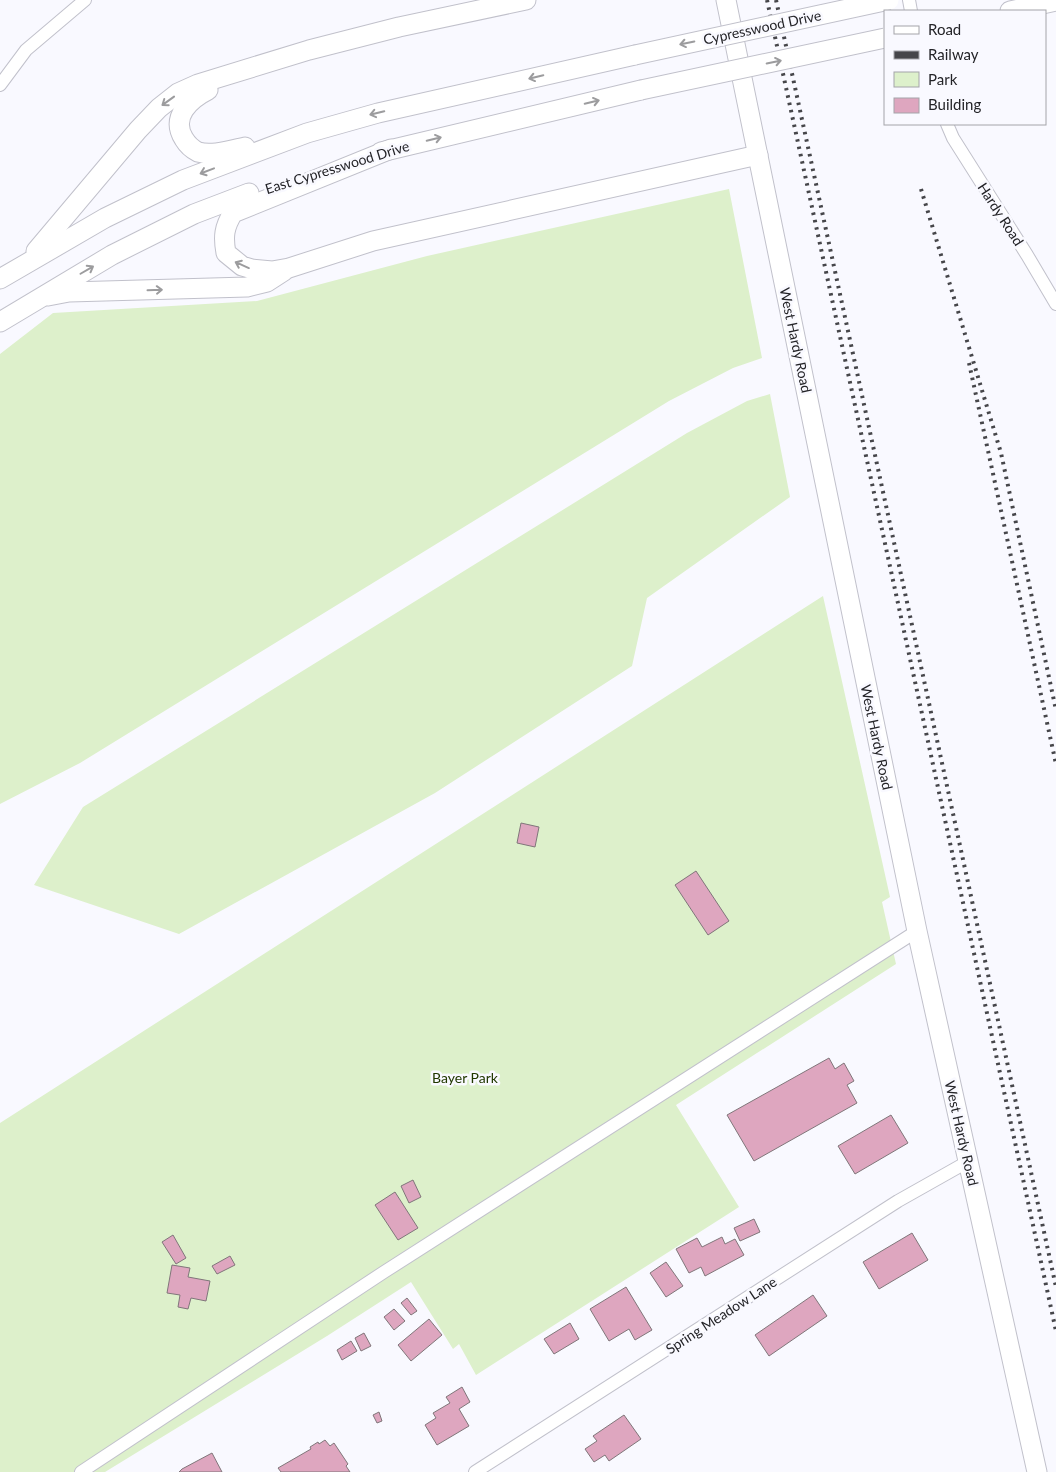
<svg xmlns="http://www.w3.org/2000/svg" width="1056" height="1472" viewBox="0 0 1056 1472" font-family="Lato,sans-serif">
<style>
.green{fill:#ddf0cb}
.building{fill:#dea6bf;stroke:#80767a}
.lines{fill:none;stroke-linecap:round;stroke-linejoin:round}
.street-casing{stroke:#c1c1cb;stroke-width:14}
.secondary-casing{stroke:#c1c1cb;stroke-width:21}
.street{stroke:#fff;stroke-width:12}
.secondary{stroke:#fff;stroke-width:19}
.rail{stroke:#46464a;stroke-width:4;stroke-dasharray:2.5 5;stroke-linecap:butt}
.secondary-bridge-casing{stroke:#c1c1cb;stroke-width:21;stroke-linecap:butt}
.secondary-bridge{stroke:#fff;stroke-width:19}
.oneway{stroke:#9c9c9e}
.labels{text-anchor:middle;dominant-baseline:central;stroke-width:5;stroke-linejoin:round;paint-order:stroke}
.street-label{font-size:14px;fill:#242428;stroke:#f9f9ff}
.park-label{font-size:14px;fill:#213800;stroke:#f9f9ff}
</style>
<rect width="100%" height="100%" fill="#f9f9ff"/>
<g class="green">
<path d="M729,189L762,358L733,368L669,401L80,763L0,804V354L53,313L257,301L427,256Z"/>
<path d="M770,394L790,497L647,598L632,666L435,793L179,934L34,885L83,807L687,433L747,401Z"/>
<path d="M823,596L890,897L882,902L896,964L676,1105L739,1207L476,1375L459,1344L453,1349L411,1282L327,1336L105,1472H0V1123Z"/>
</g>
<g class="building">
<path d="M521,823L539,827L535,847L517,843Z"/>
<path d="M696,871L729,921L708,935L675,885Z"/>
<path d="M829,1058L835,1069L844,1063L854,1081L847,1085L857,1103L754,1161L727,1115Z"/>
<path d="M891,1115L908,1143L855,1174L838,1146Z"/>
<path d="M413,1180L421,1197L409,1203L401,1186Z"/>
<path d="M395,1192L418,1228L398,1240L375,1205Z"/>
<path d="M754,1219L760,1232L740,1241L734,1228Z"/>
<path d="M912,1233L928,1260L879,1289L863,1262Z"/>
<path d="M173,1235L186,1258L176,1264L162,1242Z"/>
<path d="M722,1237L725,1244L735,1239L744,1255L705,1276L701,1267L689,1273L676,1249L697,1238L702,1247Z"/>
<path d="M230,1256L235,1265L217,1274L212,1266Z"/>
<path d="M666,1262L683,1286L666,1297L650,1273Z"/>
<path d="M172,1265L190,1268L188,1277L210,1281L206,1301L191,1298L188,1309L178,1307L180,1295L167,1293Z"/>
<path d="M626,1287L652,1330L635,1340L629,1329L609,1341L590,1309Z"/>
<path d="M813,1295L827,1316L769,1356L755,1335Z"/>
<path d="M407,1298L417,1311L411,1315L401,1303Z"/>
<path d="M394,1309L405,1321L394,1330L384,1317Z"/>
<path d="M429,1319L442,1335L411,1361L398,1345Z"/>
<path d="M570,1323L579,1339L554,1354L544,1339Z"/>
<path d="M364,1333L371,1346L361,1351L355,1338Z"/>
<path d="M351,1341L357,1351L342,1360L337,1350Z"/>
<path d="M462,1387L470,1402L459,1409L469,1426L437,1445L425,1425L436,1418L433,1413L450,1403L446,1397Z"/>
<path d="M379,1412L382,1421L377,1423L373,1415Z"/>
<path d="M624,1415L641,1439L609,1461L605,1455L594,1462L585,1449L597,1441L593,1436Z"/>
<path d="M325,1440L330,1446L334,1443L348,1464L346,1466L350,1472H281L278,1468L311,1449L310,1447L318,1442L319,1444Z"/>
<path d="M212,1453L222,1472H179L182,1469Z"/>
</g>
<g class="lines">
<defs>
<g id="street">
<path d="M909,0L911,11"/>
<path d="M0,85L26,50L85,0"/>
<path d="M947,124L953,138L1027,255L1056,304"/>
<path d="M81,1472L384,1272L917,931"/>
<path d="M475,1472L898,1201L969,1161"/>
</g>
<g id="secondary">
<path d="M726,0L917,931L1037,1472"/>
<path d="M1010,11L1056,1"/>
<path d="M208,90C190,99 170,117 184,139C187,144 192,149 198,152C213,156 230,150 245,147"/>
<path d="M391,149L233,213C224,227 223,237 226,253L242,266L252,269L272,271L289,268L373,241L758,155"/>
<path d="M381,152L641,90"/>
<path d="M36,251L138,130L159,108L178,93L198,84L309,50L399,27L526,0"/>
<path d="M0,279L105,218L183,180L307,133L378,113L635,55"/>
<path d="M48,296L69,292L247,287L267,282L284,271"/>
<path d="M0,322L112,255L194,214L249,193"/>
</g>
</defs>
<use href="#street" class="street-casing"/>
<use href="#secondary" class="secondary-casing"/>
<use href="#street" class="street"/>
<use href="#secondary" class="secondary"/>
<g class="rail">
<path d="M767,0L1056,1331"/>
<path d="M776,0L1056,1287"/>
<path d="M921,189L1001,453L1056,710"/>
<path d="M969,363L1056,764"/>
</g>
<defs>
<g id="secondary-bridge">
<path d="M635,55L889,0"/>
<path d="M641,90L885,38"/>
</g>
</defs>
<use href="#secondary-bridge" class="secondary-bridge-casing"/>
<use href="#secondary-bridge" class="secondary-bridge"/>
</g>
<defs><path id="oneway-shaft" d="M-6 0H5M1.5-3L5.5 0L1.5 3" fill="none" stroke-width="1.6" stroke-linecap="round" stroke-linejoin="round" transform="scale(1.25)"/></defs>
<g class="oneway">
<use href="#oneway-shaft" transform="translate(687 43) rotate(168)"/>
<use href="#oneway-shaft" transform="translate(774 62) rotate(-12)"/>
<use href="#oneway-shaft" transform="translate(536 77) rotate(167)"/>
<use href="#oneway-shaft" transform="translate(168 101) rotate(144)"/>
<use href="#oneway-shaft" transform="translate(592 102) rotate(-13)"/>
<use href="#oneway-shaft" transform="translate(377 113) rotate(166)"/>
<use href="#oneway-shaft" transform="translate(434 139) rotate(-13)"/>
<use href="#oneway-shaft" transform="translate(207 171) rotate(159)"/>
<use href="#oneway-shaft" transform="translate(242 265) rotate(-156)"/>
<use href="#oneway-shaft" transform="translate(87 270) rotate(-30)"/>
<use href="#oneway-shaft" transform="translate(155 290) rotate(-2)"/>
</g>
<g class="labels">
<g class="street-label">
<text transform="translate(762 27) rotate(-12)">Cypresswood Drive</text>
<text transform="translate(337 167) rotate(-17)">East Cypresswood Drive</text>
<text transform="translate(1001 214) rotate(57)">Hardy Road</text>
<text transform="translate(796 340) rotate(78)">West Hardy Road</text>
<text transform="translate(877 737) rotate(78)">West Hardy Road</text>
<text transform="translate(962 1133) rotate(77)">West Hardy Road</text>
<text transform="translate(721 1315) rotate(-33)">Spring Meadow Lane</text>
</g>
<g class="park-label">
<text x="465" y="1077">Bayer Park</text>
</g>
</g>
<rect x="884" y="10" width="162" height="115" fill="#f9f9ff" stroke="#a4a4a9"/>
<rect x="894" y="26" width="25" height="8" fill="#ffffff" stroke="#a4a4a9"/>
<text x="928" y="35" font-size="15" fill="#242428">Road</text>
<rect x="894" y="51" width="25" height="8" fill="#46464a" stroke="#a4a4a9"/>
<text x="928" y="60" font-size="15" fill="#242428">Railway</text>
<rect x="894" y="72" width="25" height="15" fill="#ddf0cb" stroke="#a4a4a9"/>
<text x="928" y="85" font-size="15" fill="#242428">Park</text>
<rect x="894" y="98" width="25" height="15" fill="#dea6bf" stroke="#a4a4a9"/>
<text x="928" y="110" font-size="15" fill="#242428">Building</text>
</svg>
